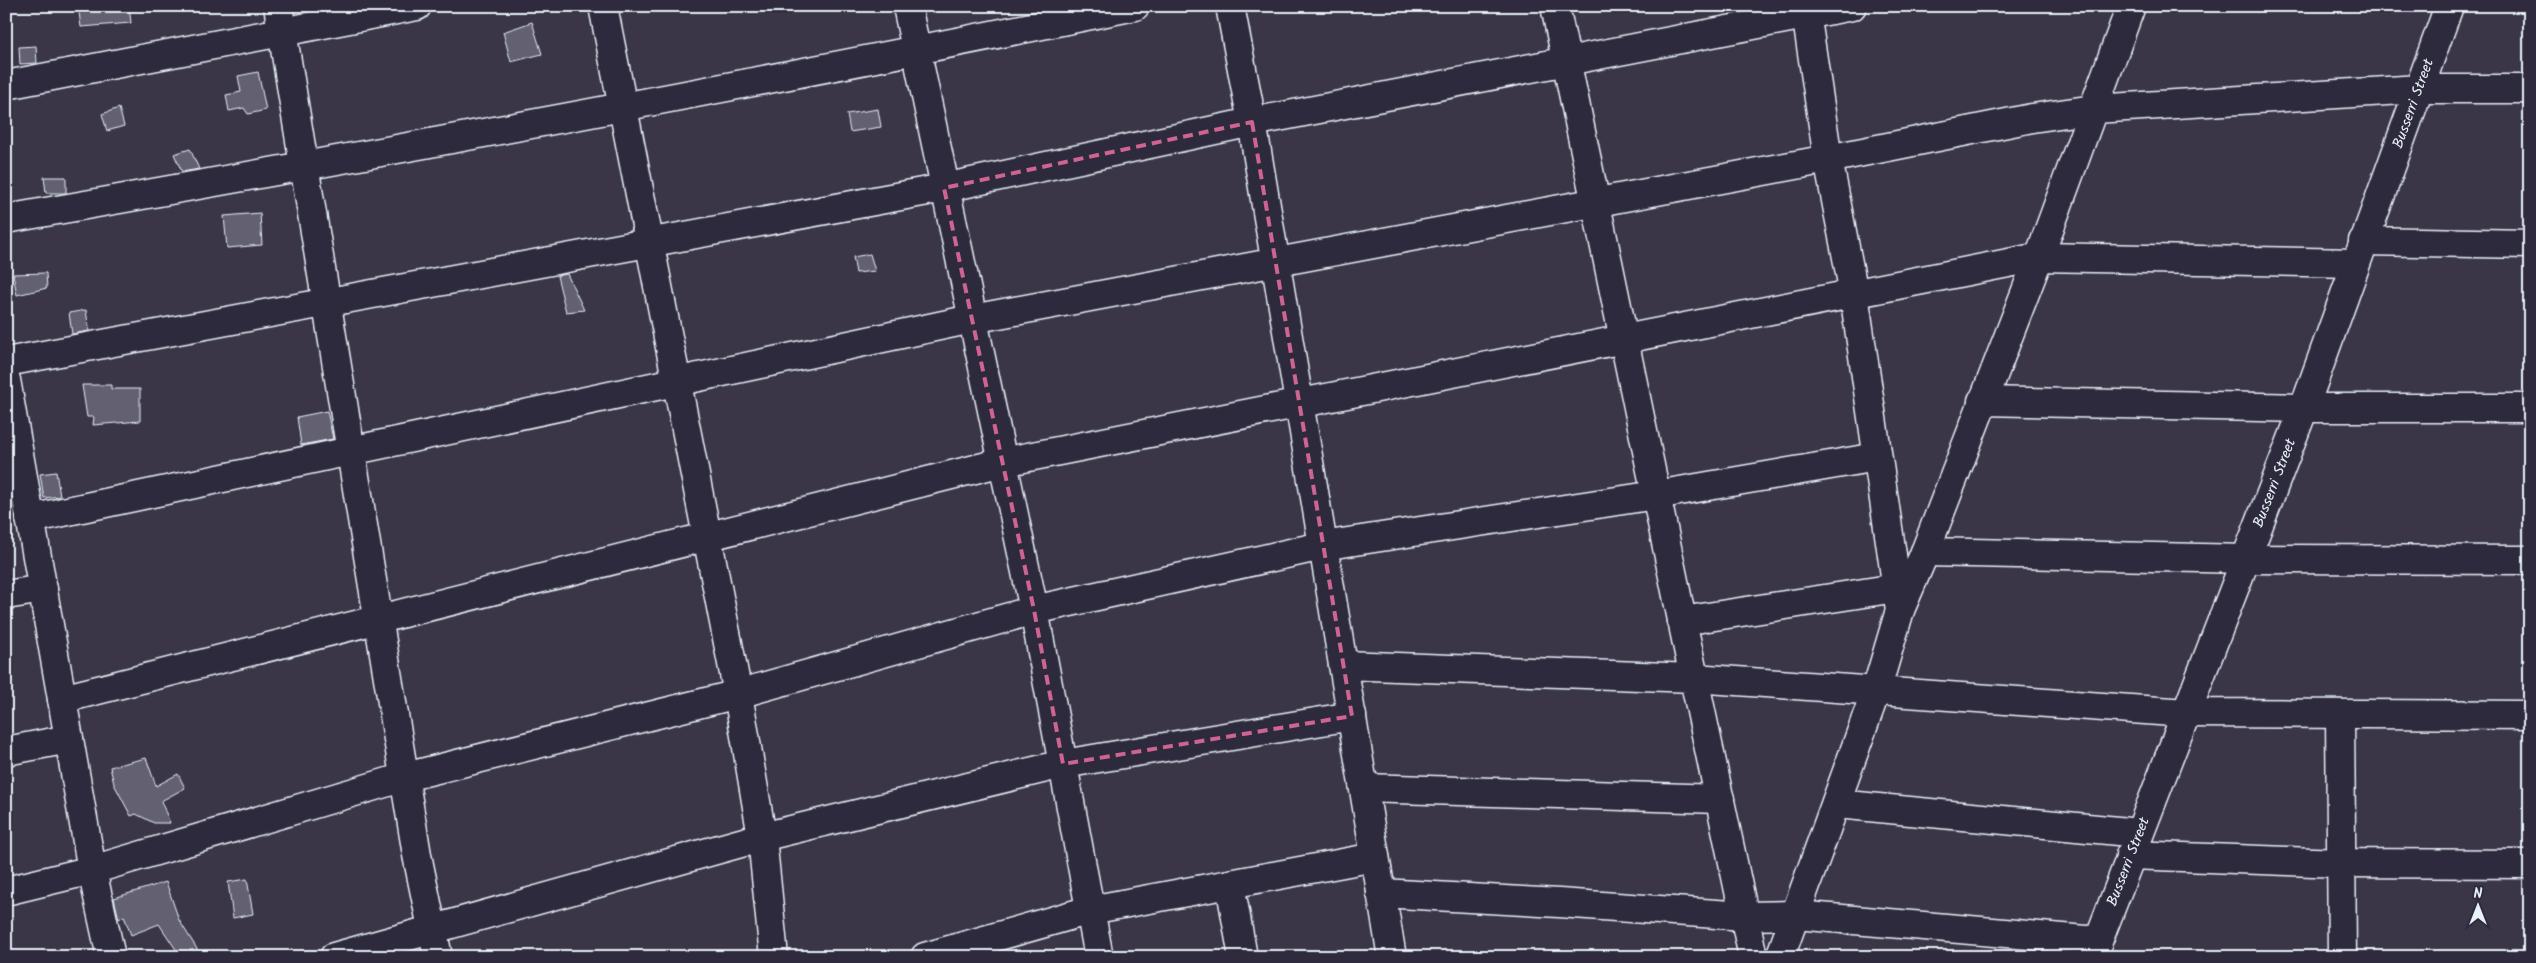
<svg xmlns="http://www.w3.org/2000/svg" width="2536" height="963" viewBox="0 0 2536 963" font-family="Kalam,sans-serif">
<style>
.building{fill:#636171;stroke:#e8f1f8}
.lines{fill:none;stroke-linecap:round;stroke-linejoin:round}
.minor-casing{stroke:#e8f1f8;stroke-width:31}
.major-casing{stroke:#e8f1f8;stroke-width:31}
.minor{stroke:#2f2a3d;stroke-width:28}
.major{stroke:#2f2a3d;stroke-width:28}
.marked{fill:none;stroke:#cf6492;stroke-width:4;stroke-dasharray:10 6;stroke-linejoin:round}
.labels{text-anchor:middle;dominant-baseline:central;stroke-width:4;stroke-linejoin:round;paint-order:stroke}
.street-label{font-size:15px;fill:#e8f1f8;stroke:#2f2a3d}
</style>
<rect width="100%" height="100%" fill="#3a3648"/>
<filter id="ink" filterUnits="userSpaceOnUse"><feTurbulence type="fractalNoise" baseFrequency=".02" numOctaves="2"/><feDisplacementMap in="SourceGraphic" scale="10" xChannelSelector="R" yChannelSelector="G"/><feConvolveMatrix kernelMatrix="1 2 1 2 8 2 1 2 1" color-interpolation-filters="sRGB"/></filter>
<g filter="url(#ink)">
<g class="building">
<path d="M118,6H129L131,23L81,27L79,12Z"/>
<path d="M532,22L542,54L511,62L503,32Z"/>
<path d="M36,46L37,63L20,64L19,47Z"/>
<path d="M258,72L266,110L248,114L244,108L229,111L226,95L241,92L238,76Z"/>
<path d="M119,108L124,126L107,131L102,114Z"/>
<path d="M878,109L881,127L850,132L847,114Z"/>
<path d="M190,149L199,169L182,172L174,154Z"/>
<path d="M44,177H66V193H46Z"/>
<path d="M260,213L262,245L227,248L224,216Z"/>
<path d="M870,254L875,271L856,273L853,257Z"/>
<path d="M46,273L47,288L17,295L13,274Z"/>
<path d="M567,274L584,310L566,312L557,276Z"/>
<path d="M86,310L89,331L72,334L69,313Z"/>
<path d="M82,385H111V389H140V421L93,425L94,417H87Z"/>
<path d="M327,411L333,439L301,445L297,417Z"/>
<path d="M56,472L60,496L44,498L40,474Z"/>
<path d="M146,758L156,786L178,774L185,788L161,801L170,823H154L136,814L131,816L114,784L110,767Z"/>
<path d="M247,879L253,914L233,918L228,882Z"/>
<path d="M166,882L179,920L202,957H181L159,924L131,935L124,916L119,919L114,898Z"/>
</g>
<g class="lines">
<defs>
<g id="minor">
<path d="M278,6L417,855L438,957"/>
<path d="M603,6L738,694L762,837L774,957"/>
<path d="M907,6L1034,610L1099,957"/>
<path d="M1230,6L1252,122L1392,957"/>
<path d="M1555,6L1694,678L2187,713L2530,715"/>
<path d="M1805,6L1828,159L1854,294L1900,610"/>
<path d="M6,85L417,6"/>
<path d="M6,219C383,153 760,83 1135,6"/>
<path d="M2363,241L2530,244"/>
<path d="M6,362L944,188L1252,122L1852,6"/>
<path d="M6,380L92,870L111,957"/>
<path d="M1982,401L2304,408H2530"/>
<path d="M30,519L972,319L1828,159L2032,118L2094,109L2420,89H2530"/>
<path d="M1925,552L2247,559L2530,560"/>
<path d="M6,595L43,589"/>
<path d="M1682,621L1896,588"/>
<path d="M1343,665L1694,678L1753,957"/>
<path d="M62,699L1003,462L2039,257L2355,263"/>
<path d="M2340,714L2342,957"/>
<path d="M6,751L69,739"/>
<path d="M1364,788L1720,799"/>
<path d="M1837,804L2139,833"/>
<path d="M2130,855L2341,863L2530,864"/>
<path d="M1230,884L1243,957"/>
<path d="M6,891L92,870L405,777L738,694L1034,610L1322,546L1656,495L1877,457"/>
<path d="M1381,893L1559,903L1745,916L1796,915L2098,941"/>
<path d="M334,957L762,837L1063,764L1352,716"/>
<path d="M925,957L1090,910L1375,857"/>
<path d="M1780,957L1876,691L1900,610L1925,552L2039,257L2131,6"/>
</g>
<g id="major">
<path id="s1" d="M2092,957L2304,408L2449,6"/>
</g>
</defs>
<use href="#minor" class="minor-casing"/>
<use href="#major" class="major-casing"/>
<use href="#minor" class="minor"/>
<use href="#major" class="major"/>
</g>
</g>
<path class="marked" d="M1252,122L1352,716L1063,764L1034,610L944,188Z"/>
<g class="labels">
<g class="street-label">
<text stroke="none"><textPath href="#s1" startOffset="912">Busserri Street</textPath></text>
<text stroke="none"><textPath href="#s1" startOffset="508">Busserri Street</textPath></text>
<text stroke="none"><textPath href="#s1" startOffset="102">Busserri Street</textPath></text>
</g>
</g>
<rect width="2536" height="963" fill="none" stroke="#2f2a3d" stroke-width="25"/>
<rect x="12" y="12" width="2511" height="938" fill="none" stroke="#e8f1f8" stroke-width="2" filter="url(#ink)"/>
<g transform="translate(2478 906)" stroke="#2f2a3d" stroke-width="4" paint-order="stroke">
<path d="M0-4L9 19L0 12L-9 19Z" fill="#e8f1f8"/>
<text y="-8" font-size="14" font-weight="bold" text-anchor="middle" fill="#e8f1f8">N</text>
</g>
</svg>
